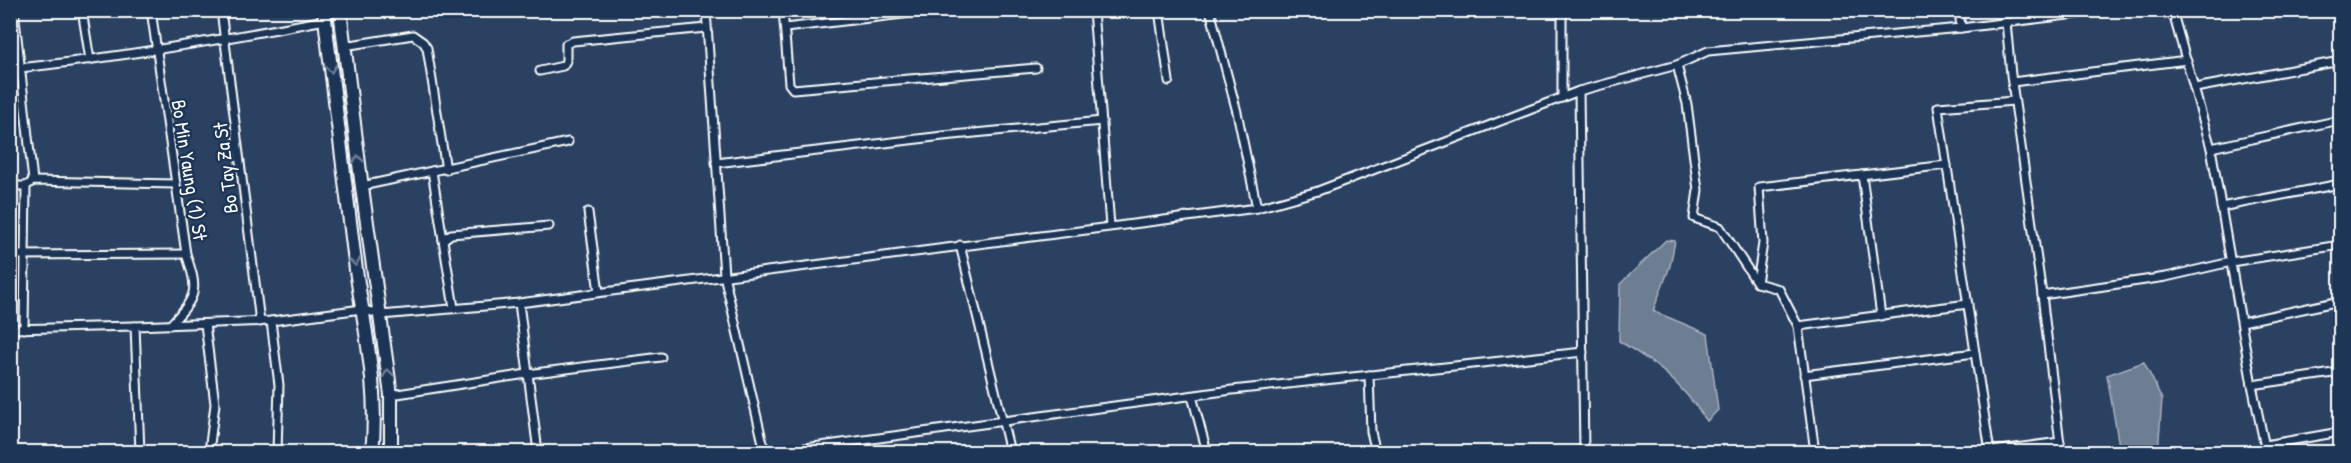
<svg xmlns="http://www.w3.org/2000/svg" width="2351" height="463" viewBox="0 0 2351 463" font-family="'Patrick Hand',sans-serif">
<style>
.water{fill:#6d7d92;stroke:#a7b1be;stroke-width:1.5}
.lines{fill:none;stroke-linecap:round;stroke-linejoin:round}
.street-casing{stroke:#fff;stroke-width:11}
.highway-casing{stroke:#fff;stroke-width:16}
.street{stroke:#1d3557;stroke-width:7}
.highway{stroke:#1d3557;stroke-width:12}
.oneway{stroke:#6c7c92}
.labels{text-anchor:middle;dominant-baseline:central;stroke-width:5;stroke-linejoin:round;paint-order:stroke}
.street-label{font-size:20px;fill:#fff;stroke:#1d3557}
</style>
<rect width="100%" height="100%" fill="#2a4161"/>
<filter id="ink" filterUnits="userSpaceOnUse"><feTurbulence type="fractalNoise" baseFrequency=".0167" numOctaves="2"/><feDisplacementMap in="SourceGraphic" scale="12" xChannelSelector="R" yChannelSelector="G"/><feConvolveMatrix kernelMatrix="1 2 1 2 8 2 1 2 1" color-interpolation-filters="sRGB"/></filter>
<g filter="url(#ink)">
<g class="water">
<path d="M1666,240L1675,241L1670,266L1653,311L1708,334L1718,410L1707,421C1679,381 1660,366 1619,341L1620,284Z"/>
<path d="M2144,362L2162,399L2158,452H2120L2107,375Z"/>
</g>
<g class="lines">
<defs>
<g id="street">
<path d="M14,10L33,181"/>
<path d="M82,10L90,60"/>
<path d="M151,10L186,254C199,292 197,296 170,325"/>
<path d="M221,10L260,322"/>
<path d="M706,10L724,275L765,452"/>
<path d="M783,10L789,84L793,89L1036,68"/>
<path d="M1093,10L1110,226"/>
<path d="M1159,10L1169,81"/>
<path d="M1210,10L1237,112L1257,208"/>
<path d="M1562,10V98"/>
<path d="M1959,10L1961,28"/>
<path d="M2172,10L2211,148L2252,385L2266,452"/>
<path d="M2006,22L2011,75L2042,295L2061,452"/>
<path d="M785,28L937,10"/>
<path d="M344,46L413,35L423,42L427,48L446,170"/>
<path d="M1677,65L1687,104L1698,190L1694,218L1720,227L1757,283"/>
<path d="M10,69C116,58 221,40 325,20"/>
<path d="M540,71L563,66L566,61V44L573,41L706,28"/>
<path d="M2012,82L2187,60"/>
<path d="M2195,88L2340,61"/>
<path d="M1579,91L1584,452"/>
<path d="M2211,148L2340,120"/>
<path d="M716,163L943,136L1102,121"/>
<path d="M432,171L443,240"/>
<path d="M1862,175L1881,316"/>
<path d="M10,186H26"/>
<path d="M362,186L568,142"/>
<path d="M2221,207L2340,184"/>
<path d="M588,212L599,292"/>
<path d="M960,245L1010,452"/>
<path d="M10,255L186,254"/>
<path d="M2042,295L2166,277L2231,262L2340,245"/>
<path d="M519,303L538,452"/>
<path d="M454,308L443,240L451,234L549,226"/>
<path d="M271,321L279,385L277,452"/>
<path d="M2242,322L2340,301"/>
<path d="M205,324L215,404L209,452"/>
<path d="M1798,326L1968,304"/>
<path d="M10,329L135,326"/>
<path d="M24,329L26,186L33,181L175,184"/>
<path d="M1369,375L1371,432L1376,452"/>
<path d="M1804,375L1975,353"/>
<path d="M2252,385L2340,372"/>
<path d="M391,395L527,374L661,357"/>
<path d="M1192,396L1207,452"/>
<path d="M2265,445L2340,432"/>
<path d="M140,452L135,326L271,321L362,309L381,315L519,303L1257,208L1318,191L1579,91L1677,65L1708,51L1961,28L2110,10"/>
<path d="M776,452L1232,390L1583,352"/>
<path d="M1815,452L1798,326L1779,289L1757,283L1763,243L1759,187L1947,165"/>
<path d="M1985,452L2060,442"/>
<path d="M1990,452L1938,107L2014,101"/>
</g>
<g id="highway">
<path d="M324,10C334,97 345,184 356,270C365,331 379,391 372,452"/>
<path d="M340,10L361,180L391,395V452"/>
</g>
</defs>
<use href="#street" class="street-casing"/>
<use href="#highway" class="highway-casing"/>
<use href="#street" class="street"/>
<use href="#highway" class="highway"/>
</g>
<defs><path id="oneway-chevron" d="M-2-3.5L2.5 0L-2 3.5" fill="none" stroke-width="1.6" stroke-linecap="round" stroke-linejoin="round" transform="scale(1.5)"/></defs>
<g class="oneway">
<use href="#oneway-chevron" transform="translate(331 69) rotate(83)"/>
<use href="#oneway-chevron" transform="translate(358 159) rotate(-97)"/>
<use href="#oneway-chevron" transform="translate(355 262) rotate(82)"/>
<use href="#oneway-chevron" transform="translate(388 373) rotate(-97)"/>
</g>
</g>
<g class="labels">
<g class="street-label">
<text transform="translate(225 168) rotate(-97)">Bo Tay Za St</text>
<text transform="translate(190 170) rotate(81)">Bo Min Yaung (1) St</text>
</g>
</g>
<rect width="2351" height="463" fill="none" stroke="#1d3557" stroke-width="36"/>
<rect x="18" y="18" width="2315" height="427" fill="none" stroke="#fff" stroke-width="2" filter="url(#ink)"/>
</svg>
